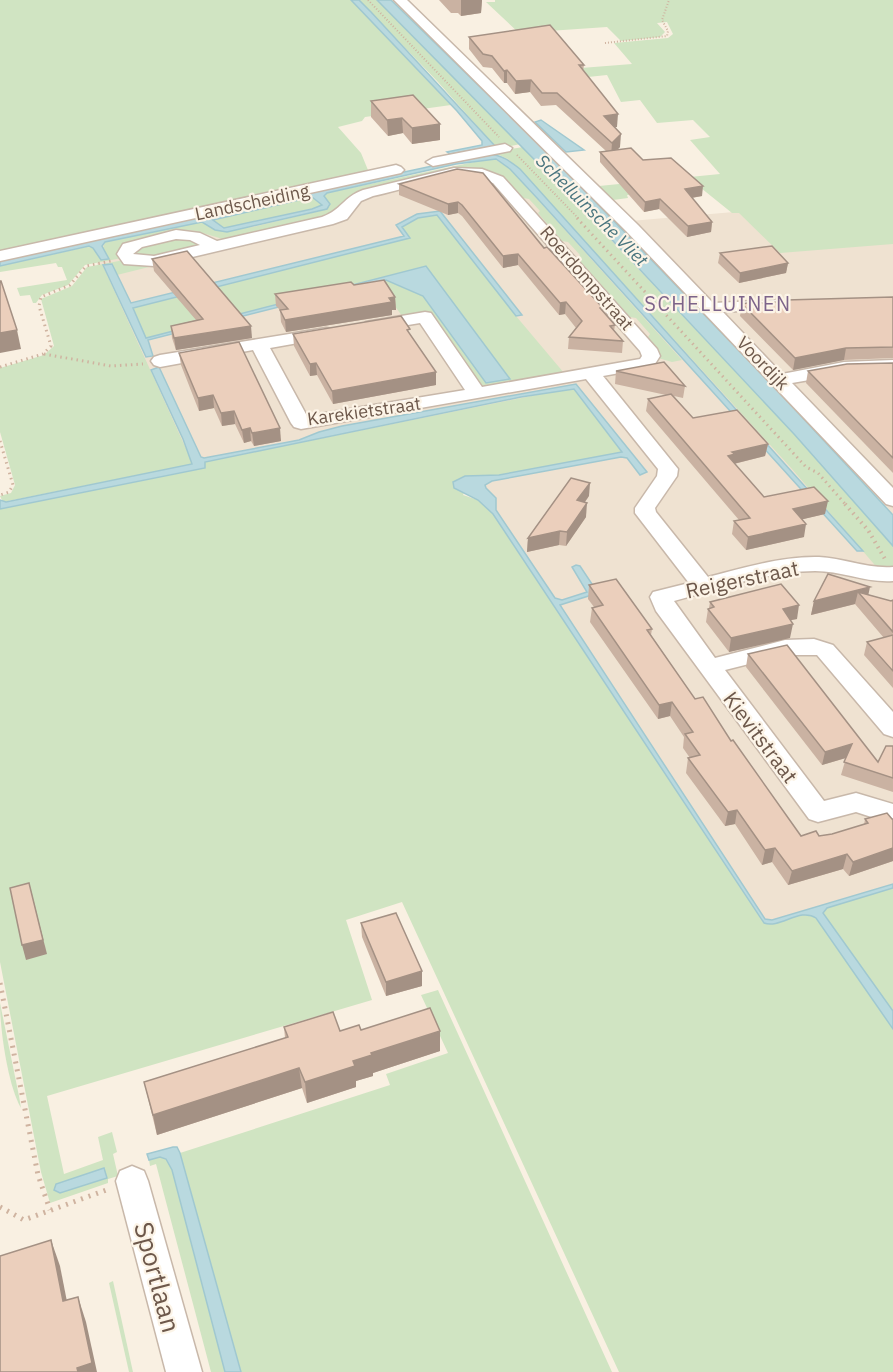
<svg xmlns="http://www.w3.org/2000/svg" width="893" height="1372" viewBox="0 0 893 1372" font-family="'IBM Plex Sans',sans-serif">
<style>
.residential{fill:#efe2d1}
.green{fill:#d0e4c2}
.water{fill:#b9d9df;stroke:#a0c8d0;stroke-width:1.5;fill-rule:evenodd}
.lines{fill:none;stroke-linecap:round;stroke-linejoin:round}
.minor-casing{stroke:#c8b8aa;stroke-width:3}
.path-far3{stroke:#cfb3a0;stroke-width:2;stroke-dasharray:1 2;stroke-linecap:butt}
.path-far2{stroke:#cfb3a0;stroke-width:3;stroke-dasharray:1.5 4;stroke-linecap:butt}
.path-far1{stroke:#cfb3a0;stroke-width:4;stroke-dasharray:1.5 4.5;stroke-linecap:butt}
.path{stroke:#cfb3a0;stroke-width:5;stroke-dasharray:2 6;stroke-linecap:butt}
.minor{fill:#fff;fill-rule:evenodd}
.wall{fill:#cab2a2}
.shaded-wall{fill:#a49184}
.building{fill:#ebcfbc;stroke:#a49184;stroke-width:1.5}
.labels{text-anchor:middle;dominant-baseline:central;stroke-width:4.5;stroke-linejoin:round;paint-order:stroke}
.far-street-label{font-size:18px;fill:#6d584b;stroke:#fcf4e7}
.far-water-label{font-size:18px;font-style:italic;fill:#48747e;stroke:#fcf4e7}
.far-quarter-label{font-size:20px;letter-spacing:1.5px;fill:#7d648a;stroke:#fcf4e7}
.street-label{font-size:21px;fill:#6d584b;stroke:#fcf4e7}
.near-street-label{font-size:26px;fill:#6d584b;stroke:#fcf4e7}
</style>
<rect width="100%" height="100%" fill="#f9f0e2"/>
<path class="residential" d="M535,150L608,223L745,211L893,240V895L765,933L472,480L616,452L194,469L108,293L91,247Z"/>
<g class="green">
<path d="M0,0H351L451,105L365,117L362,121L338,127L361,153L370,175L0,254Z"/>
<path d="M359,0H377L521,144L494,149L492,147L494,145L438,82Z"/>
<path d="M495,0H893V244L780,253L739,213H732L701,188L627,195L628,198L613,200L599,186L720,174L690,140L710,137L693,120L657,123L640,100L621,102L607,75L588,77L581,68L632,64L614,43L668,38L673,34L667,22L657,23L665,32L660,37L621,41L607,27L519,33L486,2H495Z"/>
<path d="M523,147L794,434L893,546V568L880,571L792,469L520,170L508,159L492,152Z"/>
<path d="M493,158L510,169L682,360L672,362L658,358V349L648,337L650,334L636,318L630,317L577,258L580,255L568,242L562,241L538,213L540,211L529,199L523,198L498,174L477,170L357,193L345,201L334,215L226,240L196,231L187,230L121,248L119,253L122,258L85,265L68,285L42,295L36,303H33L30,295L20,296L17,288L67,280L62,267H58L56,263L0,272V266L86,247L103,248L105,242L202,222L215,230L253,227L324,210L330,206L324,197L327,193Z"/>
<path d="M312,197L322,205L312,209L224,228L213,220Z"/>
<path d="M437,215L516,316L564,373L481,386L432,318L402,316L377,281L386,280L423,296L486,383L426,266L146,338L133,308L409,238L402,227L418,218Z"/>
<path d="M182,237L200,242L197,248L155,258H137L133,254L142,245Z"/>
<path d="M124,260L133,265L149,267L117,275L112,264L103,266L193,464L3,502L0,496L11,493L15,485L0,432V368L44,355L54,346L41,299L72,286L87,267Z"/>
<path d="M571,388L574,389L622,452L499,475H472L463,495L478,500L493,514L764,923C781,928 800,907 816,918L893,1029V1372H619L402,902L346,920L372,1000L47,1096L64,1174L103,1160L98,1137L112,1132L117,1152L113,1154L118,1176L108,1179V1183L50,1203L41,1172L0,962V509L205,468V462Z"/>
<path d="M893,888V1011L823,913L827,908Z"/>
<path d="M438,990L612,1372H241L180,1153L390,1085L386,1074L448,1053L421,995Z"/>
<path d="M0,1003L19,1096L21,1108C8,1086 0,1030 0,1003Z"/>
<path d="M160,1157L166,1159L172,1170L225,1372H211L156,1164L150,1166L149,1160Z"/>
<path d="M113,1281L133,1372H129L109,1283Z"/>
</g>
<g class="water">
<path d="M351,0H359L371,12L495,146L450,154L447,152L482,145V141L457,111Z"/>
<path d="M377,0H391L555,160L773,386L893,515V546L794,434L584,210Z"/>
<path d="M541,120L584,150L566,152L535,122Z"/>
<path d="M488,154C502,155 510,161 520,169L863,551H857L537,198L510,169L496,159L456,164L327,193L324,196L330,204L327,209L227,232L215,230L202,222L105,242L102,246L109,259L101,260L93,248L89,246L0,266V259ZM312,197L322,205L312,209L224,228L213,220Z"/>
<path d="M440,211L522,315L516,316L437,215L418,218L402,227L410,238L133,308L146,338L426,266L510,379L486,383L423,296L386,280L148,340L153,356L146,357L103,265L112,264L131,303L404,236L396,225L417,214Z"/>
<path d="M159,367L201,457L204,458L299,440L319,432L342,426L576,384L647,472L640,475L627,458L621,457L492,481L485,485L486,488L496,498V510L555,598L562,600L587,592L572,567L576,565L580,566L598,593L560,605L765,919L772,920L893,884V888L827,908L823,913L893,1011V1029L816,918C800,907 780,929 764,923L493,514L478,500L454,488L453,482L465,476L499,475L622,452L574,389L521,397L205,462V468L0,509V500L6,502L192,464L183,439L151,370Z"/>
<path d="M173,1147H177L180,1153L241,1372H225L172,1170L166,1159L160,1157L149,1160L147,1154Z"/>
<path d="M104,1168L107,1178L60,1193L54,1190L56,1184Z"/>
</g>
<g class="lines">
<defs>
<g id="minor">
<path d="M394,0H407L638,225L713,303L780,300L783,304L780,308L774,309L723,312L782,374L844,362L893,360V372L844,374L792,383L893,488V506L886,504L626,231Z"/>
<path d="M505,144L512,148L510,151L433,166L426,162L433,158Z"/>
<path d="M396,165L401,167L404,170L401,173L0,261V251Z"/>
<path d="M454,168L482,169L503,177L657,349L660,356L653,367L603,376L678,469L677,476L655,508L656,512L708,577C743,568 782,556 819,557C844,558 867,569 893,567V581C866,583 842,571 815,571C767,571 719,589 674,601L715,658L785,640L814,639L833,645L893,712V737L884,734L817,655H785L725,670L824,801L856,793L893,804V824L856,812L818,822L809,819L656,611L650,597L653,592L689,583L635,513V508L657,476L658,469L586,379L301,429L294,427L291,423L253,350L160,367L154,365L151,361L154,357L160,355L326,328L332,329L335,333L332,337L270,348L307,416L465,390L420,323L372,331L366,330L363,326L366,322L372,321L425,312L431,313L482,387L640,359L642,356L640,351L493,183C455,169 411,188 373,196L361,201L347,219L333,224L154,266L124,264L117,254L123,244L176,230L200,233L217,241L322,217C342,210 343,197 363,190ZM176,239L190,240L200,245L154,256L133,254L142,247Z"/>
<path d="M132,1166L144,1171L148,1181L202,1372H166L116,1181L120,1171Z"/>
</g>
</defs>
<use href="#minor" class="minor-casing"/>
<g class="path-far3">
<path d="M368,0L499,137"/>
<path d="M605,43L667,36L668,31L662,20L669,0"/>
<path d="M517,155L579,219"/>
</g>
<g class="path-far2">
<path d="M577,218L806,467L818,473L846,505"/>
<path d="M44,354L111,366L143,364"/>
<path d="M0,367L43,354L51,346L39,306L41,297L70,285L86,266L111,261"/>
<path d="M0,441L13,485L9,492L0,495"/>
</g>
<path class="path-far1" d="M845,504L868,530L885,559"/>
<g class="path">
<path d="M0,983L38,1175L50,1210"/>
<path d="M0,1207L24,1220L109,1189"/>
</g>
<use href="#minor" class="minor"/>
</g>
<g class="wall">
<path d="M439,0H482L481,13L461,16L458,13H451Z"/>
<path d="M469,37L584,65L583,71L617,127H615L620,147L617,150L643,160L702,196L692,198L712,222L711,232L687,237L659,209L644,212L600,162V152L606,151L556,105L541,106L530,92L515,94L507,83H504L492,68L483,67L469,49Z"/>
<path d="M413,95L440,140L412,144L403,133L388,136L371,117V101Z"/>
<path d="M457,169L544,248L602,307V310L615,325L614,331L623,341L622,353L568,349L569,337L576,328L565,314L559,315L518,265L503,268L462,216L458,213L448,215L399,195V184Z"/>
<path d="M720,253L788,263L786,273L739,283L718,263Z"/>
<path d="M152,259L252,338L176,350L172,338L171,326L196,320L154,271Z"/>
<path d="M354,285L395,297L396,310H392V315L286,332L281,322L280,310L276,306L275,294Z"/>
<path d="M893,297V358L844,360L793,370L740,316L742,304H765Z"/>
<path d="M293,334H410L436,385L333,404L317,375L310,376L294,346Z"/>
<path d="M179,353L281,441L254,446L251,441L244,443L235,424L222,426L214,408L199,411L181,365Z"/>
<path d="M893,363V473L806,383L808,371Z"/>
<path d="M616,371L685,386L683,398L674,396L693,418L768,444L765,456L734,464L764,497L825,514L803,519L804,537L746,550L732,534L734,521L739,520L646,411L648,399L666,395L615,384Z"/>
<path d="M589,496L585,502L586,517L566,546L559,545L527,552L528,538Z"/>
<path d="M828,574L869,595L891,601L893,600V688L864,655L867,642L884,638L855,604L811,615L814,601Z"/>
<path d="M589,585L652,629L651,635L695,699L731,741L801,836H819L832,834L864,825L865,819H893V861L849,876L843,869L788,885L772,862L762,865L735,824L725,826L686,773L688,758H690L683,748L684,737L670,716L658,719L590,622L592,608L594,607L588,599Z"/>
<path d="M710,602L797,619L790,620V638L729,652L706,622L708,609L709,608Z"/>
<path d="M748,654L878,762L893,746V792L841,775L846,758L822,765L746,667Z"/>
<path d="M361,923L422,986L386,996L362,937Z"/>
<path d="M284,1027L340,1031L361,1030L440,1051L373,1073V1076L356,1081V1087L307,1103L302,1088L157,1135L144,1082L285,1038Z"/>
</g>
<g class="shaded-wall">
<path d="M461,0H482L481,13L461,16Z"/>
<path d="M507,70V83H504V71Z"/>
<path d="M531,80L530,92L515,94L516,81Z"/>
<path d="M618,114L617,127L603,129L604,116Z"/>
<path d="M402,118L403,133L388,136L387,120Z"/>
<path d="M440,124V140L412,144V128Z"/>
<path d="M621,134L620,147L611,156L612,143Z"/>
<path d="M703,186L702,196L684,199L685,189Z"/>
<path d="M660,199L659,209L644,212L645,202Z"/>
<path d="M458,202V213L448,215V204Z"/>
<path d="M712,222L711,232L687,237L688,226Z"/>
<path d="M518,254V265L503,268V256Z"/>
<path d="M788,263L786,273L739,283L740,273Z"/>
<path d="M395,297L396,310H392V315L286,332L285,320Z"/>
<path d="M566,302L565,314L559,315L560,303Z"/>
<path d="M251,326L252,338L176,350L174,338Z"/>
<path d="M17,330L21,349L0,353V333Z"/>
<path d="M846,348L844,360L793,370L795,358Z"/>
<path d="M316,363L317,375L310,376V364Z"/>
<path d="M436,372V385L333,404L332,391Z"/>
<path d="M213,395L214,408L199,411L198,398Z"/>
<path d="M234,411L235,424L222,426L221,413Z"/>
<path d="M250,428L251,441L244,443L242,430Z"/>
<path d="M280,428L281,441L254,446L252,433Z"/>
<path d="M768,444L765,456L733,464L728,456L732,452Z"/>
<path d="M590,483L589,496L576,514L577,500Z"/>
<path d="M828,501L825,514L791,522L793,509Z"/>
<path d="M587,503L586,517L566,546L567,532Z"/>
<path d="M806,524L804,537L746,550L748,537Z"/>
<path d="M560,531L559,545L527,552L528,538Z"/>
<path d="M870,587L867,601L858,592L855,604L811,615L814,601Z"/>
<path d="M799,605L797,619L781,622L783,609Z"/>
<path d="M793,624L790,638L729,652L731,638Z"/>
<path d="M672,702L670,716L658,719L659,705Z"/>
<path d="M852,744L849,757L822,765L825,752Z"/>
<path d="M737,810L735,824L725,826L728,812Z"/>
<path d="M775,848L772,862L762,865L765,850Z"/>
<path d="M893,848V861L849,876L853,862Z"/>
<path d="M847,854L843,869L788,885L792,871Z"/>
<path d="M29,883L47,954L26,960L22,945Z"/>
<path d="M422,971V986L386,996V982Z"/>
<path d="M440,1031V1051L373,1073V1076L356,1081V1087L307,1103L305,1082L371,1053Z"/>
<path d="M299,1068L302,1088L157,1135L153,1115Z"/>
<path d="M51,1240L60,1266L72,1327L63,1301Z"/>
<path d="M78,1297L86,1322L97,1372H78L77,1368Z"/>
</g>
<g class="building">
<path d="M550,25L584,65H579L618,114L604,116L621,134L612,143L557,93H542L531,80L516,81L507,70L504,71L492,56L483,54L469,37Z"/>
<path d="M413,95L440,124L412,128L402,118L387,120L371,101Z"/>
<path d="M631,148L643,160L671,158L703,186L685,189L712,222L688,226L660,199L645,202L600,152Z"/>
<path d="M457,169L483,173L544,248L547,247L602,307L600,308L615,325L610,326L623,341L569,337L582,321L566,302L560,303L518,254L503,256L462,205L458,202L448,204L399,184Z"/>
<path d="M772,246L788,263L740,273L720,253Z"/>
<path d="M187,251L251,326L174,338L171,326L203,319L152,259Z"/>
<path d="M384,280L395,297L389,298L392,302L285,320L280,310L288,309L275,294L351,282L354,285Z"/>
<path d="M0,281H1L17,330L0,333Z"/>
<path d="M893,297V347L846,348L795,358L742,304L757,301L765,304L786,300Z"/>
<path d="M401,316L410,329L407,330L436,372L332,391L316,363L310,364L293,334Z"/>
<path d="M239,342L280,428L252,433L250,428L242,430L234,411L221,413L213,395L198,398L179,353Z"/>
<path d="M664,362L685,386L616,371Z"/>
<path d="M893,363V458L808,371L847,364Z"/>
<path d="M671,394L693,418L737,410L768,444L732,452L735,454L728,456L764,497L814,487L828,501L793,509L806,524L748,537L734,521L750,518L648,399Z"/>
<path d="M571,478L590,483L577,500L587,503L567,532L560,531L528,538Z"/>
<path d="M828,574L870,587L814,601Z"/>
<path d="M616,579L652,629L647,630L695,699L703,697L731,741L733,740L801,836L816,831L819,836L832,834L868,823L865,819L887,813L892,819H893V848L853,862L847,854L792,871L775,848L765,850L737,810L728,812L688,758L700,755L685,734L693,732L672,702L659,705L592,608L603,605L589,585Z"/>
<path d="M781,584L799,605L783,609L793,624L731,638L708,609L714,607L710,602Z"/>
<path d="M858,592L891,601L893,600V632Z"/>
<path d="M893,635V671L867,642Z"/>
<path d="M787,645L878,762L886,746H893V778L844,762L852,744L825,752L748,654Z"/>
<path d="M29,883L43,940L22,945L10,888Z"/>
<path d="M396,913L422,971L386,982L361,923Z"/>
<path d="M430,1008L440,1031L371,1053L372,1055L353,1061L355,1066L305,1082L299,1068L153,1115L144,1082L288,1037L284,1027L333,1012L340,1031L359,1025L361,1030Z"/>
<path d="M51,1240L63,1301L78,1297L92,1363L77,1368L78,1372H0V1256Z"/>
</g>
<g class="labels">
<g class="far-street-label">
<text transform="translate(252 202) rotate(-12)">Landscheiding</text>
<text transform="translate(587 278) rotate(49)">Roerdompstraat</text>
<text transform="translate(763 363) rotate(46)">Voordijk</text>
<text transform="translate(364 411) rotate(-8)">Karekietstraat</text>
</g>
<g class="far-water-label">
<text transform="translate(592 210) rotate(45)">Schelluinsche Vliet</text>
</g>
<g class="far-quarter-label">
<text x="718" y="303">SCHELLUINEN</text>
</g>
<g class="street-label">
<text transform="translate(742 579) rotate(-12)">Reigerstraat</text>
<text transform="translate(761 737) rotate(53)">Kievitstraat</text>
</g>
<g class="near-street-label">
<text transform="translate(158 1277) rotate(75)">Sportlaan</text>
</g>
</g>
</svg>
